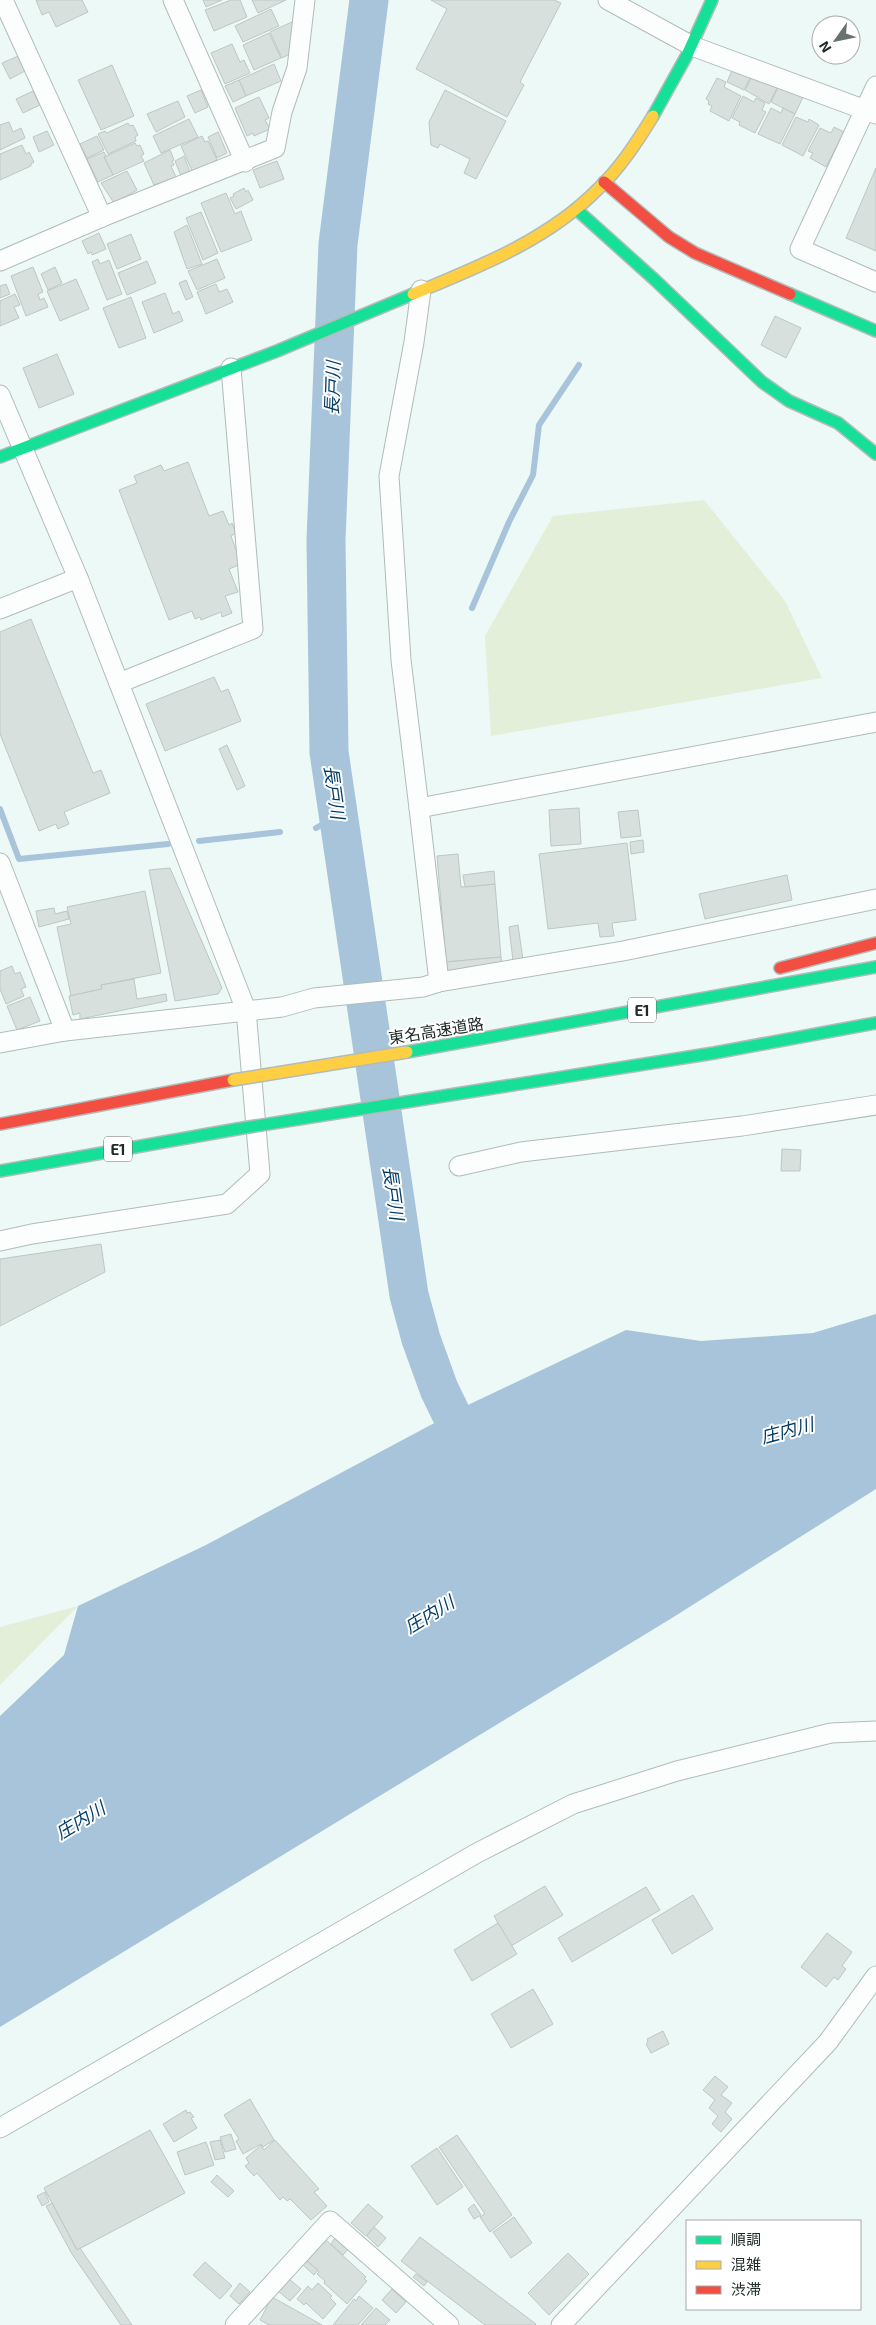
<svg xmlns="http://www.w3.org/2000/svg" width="876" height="2325" viewBox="0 0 876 2325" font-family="'Exo 2','Noto Sans JP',sans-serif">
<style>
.green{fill:#e3efd9}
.water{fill:#a8c4da}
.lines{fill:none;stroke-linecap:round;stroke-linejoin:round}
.stream{stroke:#a8c4da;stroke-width:6}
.river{stroke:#a8c4da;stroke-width:39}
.building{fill:#d7e0dc;stroke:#bdc7c3}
.street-casing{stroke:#b1bcba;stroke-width:21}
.fast-casing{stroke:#b1bcba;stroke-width:14}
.slow-casing{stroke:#b1bcba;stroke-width:14}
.jam-casing{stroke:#b1bcba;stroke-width:14}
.street{stroke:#fcfefe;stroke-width:19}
.fast{stroke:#16e098;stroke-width:11}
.slow{stroke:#ffcf43;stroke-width:11}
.jam{stroke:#f24e42;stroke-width:11}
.fast-bridge-casing{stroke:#b1bcba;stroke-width:14;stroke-linecap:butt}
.slow-bridge-casing{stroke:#b1bcba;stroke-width:14;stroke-linecap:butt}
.fast-bridge{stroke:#16e098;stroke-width:11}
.slow-bridge{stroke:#ffcf43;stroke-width:11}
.labels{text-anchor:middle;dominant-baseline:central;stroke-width:4;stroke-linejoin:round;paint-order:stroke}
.shield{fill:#fff;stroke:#636b69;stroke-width:1}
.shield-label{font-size:15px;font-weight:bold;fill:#202b29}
.street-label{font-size:16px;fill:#202b29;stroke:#fff}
.water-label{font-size:18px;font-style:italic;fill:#043d68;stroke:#fff}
</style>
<rect width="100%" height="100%" fill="#ecf9f6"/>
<g class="green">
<path d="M704,500L785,601L822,678L491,736L485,636L553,516Z"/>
<path d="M78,1606L0,1685V1627Z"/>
</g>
<path class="water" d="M876,1314V1489L672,1618L0,2027V1716L64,1655L78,1606L206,1545L470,1404L626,1330L701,1341L813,1333Z"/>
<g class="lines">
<g class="stream">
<path d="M472,608L509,522L533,475L539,425L579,365"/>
<path d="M0,809L19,859L168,844"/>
<path d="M316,828L339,815"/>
<path d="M199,841L280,832"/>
</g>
<path class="river" d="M369,0L338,244L326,540L329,752L409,1295L421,1339L439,1389L474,1461"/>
</g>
<g class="building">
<path d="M36,0H82L88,12L56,27L49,12L42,15Z"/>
<path d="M203,0H222L206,7Z"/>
<path d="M231,0H240L247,17L214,31L205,10Z"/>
<path d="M252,0H286L258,13Z"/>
<path d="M431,0H554L561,3L520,82L524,85L507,117L416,69L447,9Z"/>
<path d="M271,9L279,26L243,42L235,26Z"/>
<path d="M294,21L290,54L282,58L270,32Z"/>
<path d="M269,33L281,58L254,70L243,45Z"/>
<path d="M232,44L240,62L244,60L250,73L225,84L211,53Z"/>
<path d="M18,56L25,71L10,79L2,63Z"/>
<path d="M274,64L281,81L246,96L239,80Z"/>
<path d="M112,65L134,116L101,130L78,80Z"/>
<path d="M734,66L752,74L744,90L727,82Z"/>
<path d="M753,74L778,86L769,104L745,90Z"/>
<path d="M717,78L726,82L724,87L741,96L729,121L710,111L712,106L708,104L709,101L706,99Z"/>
<path d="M239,80L246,96L233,102L225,86Z"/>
<path d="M779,85L803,97L795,114L771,102Z"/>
<path d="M201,90L208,107L195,113L187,96Z"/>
<path d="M445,90L506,121L476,179L464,173L470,159L440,144L438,148L431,145L429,122Z"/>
<path d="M33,91L40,105L23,113L16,99Z"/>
<path d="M743,96L754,102L756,98L765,103L762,110L766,112L755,133L739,125L740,122L732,118Z"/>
<path d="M259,97L269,118L265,120L270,129L254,136L253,133L247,136L235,108Z"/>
<path d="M178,101L185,117L156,132L147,114Z"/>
<path d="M771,108L781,113L783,108L795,114L780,144L758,134Z"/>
<path d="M796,117L808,122L809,119L819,125L803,156L782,145Z"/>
<path d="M189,119L198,137L161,153L153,136Z"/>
<path d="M9,122L13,132L21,128L25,138L0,150V125Z"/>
<path d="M128,123L130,126L133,125L138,135L135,137L136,141L108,154L98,134L105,131L107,133Z"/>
<path d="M834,127L844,132L826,167L810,158L813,153L808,151L820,128L831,133Z"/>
<path d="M47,131L54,145L39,152L33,137Z"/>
<path d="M218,132L227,153L217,158L208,137Z"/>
<path d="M97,136L104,150L87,158L80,144Z"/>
<path d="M202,136L205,142L208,141L217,160L214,161L215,163L193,173L181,146Z"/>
<path d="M135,143L137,146L140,145L144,154L141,156L144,161L113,175L104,157Z"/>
<path d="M22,145L26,154L29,152L34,162L31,164V166L0,180V154Z"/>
<path d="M170,150L174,160L172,161L174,165L171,166L176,177L154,185L144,163Z"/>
<path d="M104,152L106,156L104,157L113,175L98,182L87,159Z"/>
<path d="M184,156L190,172L181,176L175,161Z"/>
<path d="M277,161L284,179L260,188L253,170Z"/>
<path d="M876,168V251L846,238Z"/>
<path d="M127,171L137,190L114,203L101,183Z"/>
<path d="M244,188L246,192L248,190L253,200L236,209L230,198L234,196L233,194Z"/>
<path d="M226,193L235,214L241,211L252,240L221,252L201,203Z"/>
<path d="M201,212L218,253L203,260L186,218Z"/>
<path d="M187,225L202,264L187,269L174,232Z"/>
<path d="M99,233L106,249L92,255L91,252L88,254L82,241Z"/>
<path d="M131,234L141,259L117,269L107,244Z"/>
<path d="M98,259L100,264L109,260L122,294L107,300L92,262Z"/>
<path d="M217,259L225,278L197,290L188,271Z"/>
<path d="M147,261L156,283L127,295L118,273Z"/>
<path d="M33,267L43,292L38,294L40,300L44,298L48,307L26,316L11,276Z"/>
<path d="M55,267L62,283L48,290L41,274Z"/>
<path d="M76,279L89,309L60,321L47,291Z"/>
<path d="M186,280L193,297L186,300L179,283Z"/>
<path d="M6,284L10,294L0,298V286Z"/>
<path d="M216,284L219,292L227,289L233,302L206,314L197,292Z"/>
<path d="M165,293L173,314L179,311L183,321L154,333L142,302Z"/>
<path d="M15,294L20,305L14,307L19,318L0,326V301Z"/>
<path d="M131,297L146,338L119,348L103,308Z"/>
<path d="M775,316L801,328L786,358L761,345Z"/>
<path d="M57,354L74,394L39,408L23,368Z"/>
<path d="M188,462L209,516L223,511L229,525L232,523L236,533L231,536L241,564L229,569L238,592L225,596L232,613L222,617L221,612L201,620L200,617L195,619L192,611L169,620L119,490L137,483L134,476L161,465L164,471Z"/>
<path d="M31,619L93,773L101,770L110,793L64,812L69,824L58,829L56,824L39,831L0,734V632Z"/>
<path d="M214,677L221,692L228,689L241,721L165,751L146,704Z"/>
<path d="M227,745L245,786L237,790L219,749Z"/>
<path d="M579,808L581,844L551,846L549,810Z"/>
<path d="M638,810L641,836L621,838L618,812Z"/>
<path d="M643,840L644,852L631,854L630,842Z"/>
<path d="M627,843L636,920L612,923L614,936L600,937L598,923L548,929L539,854Z"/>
<path d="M458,854L461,887L495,884L501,957L446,962L437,856Z"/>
<path d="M170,868L222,988L218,994L175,1001L149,870Z"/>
<path d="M494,871L495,884L465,887L463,875Z"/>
<path d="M787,875L792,900L705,919L699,894Z"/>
<path d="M145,891L161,973L101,985L102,989L71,996L57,927L71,924L67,907Z"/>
<path d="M54,908L55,914L67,911L69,919L39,927L36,911Z"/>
<path d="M518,925L523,960L513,961L509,927Z"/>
<path d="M501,957L502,966L451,973L447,971L446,962Z"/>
<path d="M12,966L15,974L20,972L26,987L21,989L24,996L6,1004L0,989V971Z"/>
<path d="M134,979L137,999L166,994L167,1001L80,1019V1013L73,1015L69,996L102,989L101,985Z"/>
<path d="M30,997L40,1021L17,1030L7,1006Z"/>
<path d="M782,1149L801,1150L800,1171H781Z"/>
<path d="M101,1244L105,1272L0,1326V1259Z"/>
<path d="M545,1886L563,1915L511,1946L494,1916Z"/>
<path d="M646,1887L660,1910L572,1962L558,1938Z"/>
<path d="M693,1895L713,1929L672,1954L652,1920Z"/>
<path d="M498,1923L517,1954L472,1981L454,1950Z"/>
<path d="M827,1933L852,1952L842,1966L846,1969L838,1980L834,1977L826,1987L801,1967Z"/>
<path d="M533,1989L553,2024L511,2048L491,2014Z"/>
<path d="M663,2031L669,2044L651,2053L646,2044L648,2042L647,2039Z"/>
<path d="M715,2076L728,2087L721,2095L732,2103L725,2112L732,2119L721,2132L712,2124L718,2116L709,2108L715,2100L703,2090Z"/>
<path d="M250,2099L274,2140L263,2147L261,2144L243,2154L236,2141L239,2139L224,2115Z"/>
<path d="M186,2110L187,2113L190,2112L194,2117L191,2118L197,2128L174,2142L163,2124Z"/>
<path d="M150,2130L185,2193L77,2250L44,2188Z"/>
<path d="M231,2134L236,2149L225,2152L220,2137Z"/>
<path d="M457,2135L512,2215L490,2232L480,2217L485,2214L439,2147Z"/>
<path d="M220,2140L225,2158L215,2160L210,2142Z"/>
<path d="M275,2140L319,2189L314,2192L327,2206L311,2220L290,2199L287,2201L283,2197L280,2200L257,2173L254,2176L245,2166L249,2163L246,2158L261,2145L264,2150Z"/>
<path d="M206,2142L214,2165L185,2175L177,2152Z"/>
<path d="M437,2148L463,2187L437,2205L411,2166Z"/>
<path d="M217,2175L234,2191L228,2197L211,2182Z"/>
<path d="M45,2192L49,2202L42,2206L37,2196Z"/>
<path d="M52,2203L77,2250L80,2248L132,2325H121L72,2254L46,2206Z"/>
<path d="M368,2204L383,2217L366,2236L351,2223Z"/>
<path d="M474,2204L481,2215L474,2219L468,2209Z"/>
<path d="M514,2217L532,2243L511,2258L493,2232Z"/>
<path d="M374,2227L386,2238L378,2247L367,2236Z"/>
<path d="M420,2237L536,2324L535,2325H485L401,2261Z"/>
<path d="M335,2238L348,2249L343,2255L331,2244Z"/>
<path d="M326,2240L366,2277L364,2279L367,2281L347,2304L324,2283L325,2281L317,2274L319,2272L307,2261Z"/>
<path d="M568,2253L589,2274L549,2315L528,2293Z"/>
<path d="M307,2261L318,2270L314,2275L303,2265Z"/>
<path d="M205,2262L232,2286L220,2299L193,2275Z"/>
<path d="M416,2274L427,2282L424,2286L413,2277Z"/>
<path d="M289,2279L301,2289L290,2301L278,2291Z"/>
<path d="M240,2283L250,2292L239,2304L230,2296Z"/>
<path d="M318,2283L332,2296L330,2298L336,2304L323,2319L306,2303L304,2305L297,2299L308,2286L312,2290Z"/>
<path d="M392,2289L406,2302L396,2313L382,2300Z"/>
<path d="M359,2296L373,2308L358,2325H333L354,2299L356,2301Z"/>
<path d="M272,2297L322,2325H269L260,2320Z"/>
<path d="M376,2308L390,2320L385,2325H361Z"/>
</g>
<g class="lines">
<defs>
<g id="street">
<path d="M3,0L102,217"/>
<path d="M173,0L245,162"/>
<path d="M608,0L692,46L876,114"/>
<path d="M876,86L800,249L876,282"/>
<path d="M0,261L102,217L275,148L282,112L297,68L305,0"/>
<path d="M0,395L78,578L246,1010L260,1174L227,1204L32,1234L0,1241"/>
<path d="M0,609L78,578"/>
<path d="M119,683L253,629L231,368"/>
<path d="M419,808L401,660L389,476L414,342L421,290"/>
<path d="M0,863L65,1031"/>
<path d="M439,982L419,808L876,722"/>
<path d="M0,1043L65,1031L282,1007L314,998L423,987L439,982L623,951L876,899"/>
<path d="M459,1166L521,1152L742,1126L876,1105"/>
<path d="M0,2128L477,1853L573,1804L677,1771L831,1733L876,1731"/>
<path d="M235,2325L330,2221L449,2325"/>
<path d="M561,2325L828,2042L876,1976"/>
</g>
<g id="fast">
<path d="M653,116L687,55L712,0"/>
<path d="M576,209L655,280L762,382L789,401L838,423L876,454"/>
<path d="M790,294L876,331"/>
<path d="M0,457L277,351L413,294"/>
<path d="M407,1052L876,967"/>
<path d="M412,1101L714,1053L876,1023"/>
<path d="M0,1171L237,1129"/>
</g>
<path id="slow" d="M413,294C478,267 548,240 598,189C620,168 637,142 653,116"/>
<g id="jam">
<path d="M604,182L669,237L695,253L790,294"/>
<path d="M780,968L876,943"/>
<path d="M0,1124L233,1080"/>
</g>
</defs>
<use href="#street" class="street-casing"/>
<use href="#fast" class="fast-casing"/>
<use href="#slow" class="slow-casing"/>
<use href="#jam" class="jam-casing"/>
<use href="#street" class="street"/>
<use href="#fast" class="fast"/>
<use href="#slow" class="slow"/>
<use href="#jam" class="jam"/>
<defs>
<path id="fast-bridge" d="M237,1129L412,1101"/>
<path id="slow-bridge" d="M233,1080L407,1052"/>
</defs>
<use href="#fast-bridge" class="fast-bridge-casing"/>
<use href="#slow-bridge" class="slow-bridge-casing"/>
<use href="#fast-bridge" class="fast-bridge"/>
<use href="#slow-bridge" class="slow-bridge"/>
</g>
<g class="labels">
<g class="shield">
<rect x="628" y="997.5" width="28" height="25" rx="4"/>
<rect x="104" y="1136.5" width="28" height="25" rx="4"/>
</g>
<g class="shield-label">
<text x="642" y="1010">E1</text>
<text x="118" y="1149">E1</text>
</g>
<g class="street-label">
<text transform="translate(436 1030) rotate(-9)">東名高速道路</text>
</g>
<g class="water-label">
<text transform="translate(332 388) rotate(-88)">長戸川</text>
<text transform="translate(335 792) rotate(82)">長戸川</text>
<text transform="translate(394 1193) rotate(82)">長戸川</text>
<text transform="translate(787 1430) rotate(-15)">庄内川</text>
<text transform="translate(429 1614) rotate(-31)">庄内川</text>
<text transform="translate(80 1820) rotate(-31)">庄内川</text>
</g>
</g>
<rect x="686" y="2220" width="175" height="90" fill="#ffffff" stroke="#a6aaa9"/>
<rect x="696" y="2236" width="25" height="8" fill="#16e098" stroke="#a6aaa9"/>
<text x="731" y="2245" font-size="15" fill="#202b29">順調</text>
<rect x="696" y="2261" width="25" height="8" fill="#ffcf43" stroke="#a6aaa9"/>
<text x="731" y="2270" font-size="15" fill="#202b29">混雑</text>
<rect x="696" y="2286" width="25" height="8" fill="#f24e42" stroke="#a6aaa9"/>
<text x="731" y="2295" font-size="15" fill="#202b29">渋滞</text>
<g transform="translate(836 40) rotate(237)"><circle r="24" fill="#ffffff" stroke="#a6aaa9"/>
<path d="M0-4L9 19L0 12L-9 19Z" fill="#677371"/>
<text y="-8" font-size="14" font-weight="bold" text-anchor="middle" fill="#202b29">N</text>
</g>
</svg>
